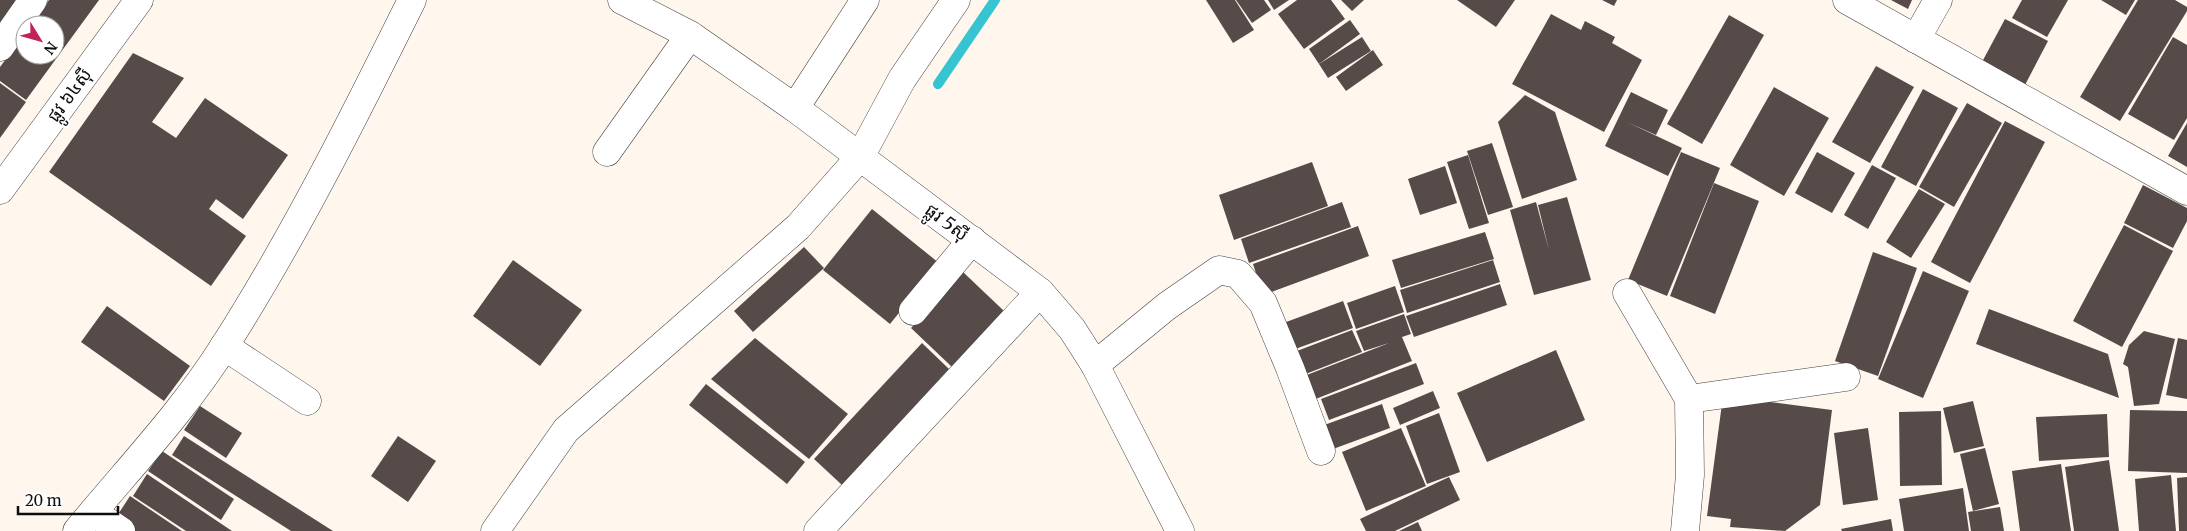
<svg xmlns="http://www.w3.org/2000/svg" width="2187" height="531" viewBox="0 0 2187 531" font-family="Merriweather,'Noto Sans Khmer',serif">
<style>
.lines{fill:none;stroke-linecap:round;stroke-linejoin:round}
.stream{stroke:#36c4d2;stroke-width:10}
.building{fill:#574b4a}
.minor-casing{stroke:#414141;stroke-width:29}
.minor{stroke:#fff;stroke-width:28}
.labels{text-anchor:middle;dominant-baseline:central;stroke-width:5;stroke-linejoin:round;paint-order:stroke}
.street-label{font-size:18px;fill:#0e0e0e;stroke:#fff}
</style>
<rect width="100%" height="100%" fill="#fff7ee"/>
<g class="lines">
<path class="stream" d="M938,84L995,0"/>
</g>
<g class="building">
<path d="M0,0H21L0,29Z"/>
<path d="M49,0H99L26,100L0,81V67L25,33V55H55V25H31Z"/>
<path d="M1206,0H1235L1254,30L1233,43Z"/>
<path d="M1236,0H1264L1271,10L1252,23Z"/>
<path d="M1268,0H1289L1274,10Z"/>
<path d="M1297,0H1331L1345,19L1304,49L1278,14Z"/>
<path d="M1341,0H1364L1352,11Z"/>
<path d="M1457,0H1515L1496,27Z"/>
<path d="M1602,0H1617L1614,6Z"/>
<path d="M1891,0H1912L1908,9Z"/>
<path d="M2022,0H2068L2047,37L2012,18Z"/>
<path d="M2101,0H2135L2126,15Z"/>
<path d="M2138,0H2175L2187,7V11L2120,121L2080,97Z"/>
<path d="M1551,14L1581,30L1585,21L1615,37L1612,43L1642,60L1604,132L1512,84Z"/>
<path d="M1729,15L1764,35L1702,144L1667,124Z"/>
<path d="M2005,19L2048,41L2025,85L1982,62Z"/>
<path d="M1350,20L1360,34L1319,64L1309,49Z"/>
<path d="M1362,37L1371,51L1328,78L1319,64Z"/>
<path d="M2173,37L2187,45V118L2174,140L2128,114Z"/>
<path d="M1373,50L1383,65L1346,91L1336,77Z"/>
<path d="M133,53L184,78L152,122L176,138L205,98L288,155L243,219L216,199L209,209L246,236L211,286L49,172Z"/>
<path d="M1876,66L1914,87L1870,163L1832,142Z"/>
<path d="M0,83L26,102L0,138Z"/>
<path d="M1774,87L1829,118L1784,196L1730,165Z"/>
<path d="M1923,89L1958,108L1916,186L1881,167Z"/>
<path d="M1631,92L1668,110L1656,135L1627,122L1682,148L1668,176L1605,146Z"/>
<path d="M1525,95L1555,112L1577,180L1522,199L1498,122Z"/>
<path d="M1967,103L2002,123L1954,207L1919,187Z"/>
<path d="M2005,121L2045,142L1970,283L1931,262Z"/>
<path d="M2187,123V167L2168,156Z"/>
<path d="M1492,143L1513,207L1488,215L1467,151Z"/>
<path d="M1681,152L1720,168L1667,296L1628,280Z"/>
<path d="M1817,152L1855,173L1832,213L1795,193Z"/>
<path d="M1468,155L1489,223L1469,229L1447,162Z"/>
<path d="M1312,162L1328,206L1234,240L1219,195Z"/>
<path d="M1872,165L1896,178L1868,229L1844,215Z"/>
<path d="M1445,166L1457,203L1420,215L1408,179Z"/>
<path d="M1714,183L1759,201L1715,314L1670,296Z"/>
<path d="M2143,185L2187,208V221L2173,248L2124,223Z"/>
<path d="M1919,189L1945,204L1911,258L1886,242Z"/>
<path d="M1567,197L1591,280L1534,295L1510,210L1536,202L1549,250L1538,205Z"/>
<path d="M1342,202L1351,227L1249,263L1241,239Z"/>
<path d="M872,209L939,263L890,324L823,270Z"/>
<path d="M2124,225L2173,251L2122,347L2073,321Z"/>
<path d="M1358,226L1369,256L1263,295L1253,264Z"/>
<path d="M1485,232L1494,259L1401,288L1392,260Z"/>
<path d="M804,247L824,268L753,332L734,311Z"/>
<path d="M1873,252L1917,268L1878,376L1835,361Z"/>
<path d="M513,260L582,310L540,366L473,316Z"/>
<path d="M1493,260L1500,282L1407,313L1400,290Z"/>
<path d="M1923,271L1969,291L1923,398L1878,379Z"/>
<path d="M963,272L1004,311L952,367L911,328Z"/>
<path d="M1500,284L1507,305L1414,337L1406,316Z"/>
<path d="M1395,286L1404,312L1356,329L1347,303Z"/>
<path d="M1343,301L1353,328L1287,352L1278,325Z"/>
<path d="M107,306L190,366L164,401L81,342Z"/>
<path d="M1989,309L2108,354L2119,398L1976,344Z"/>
<path d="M1404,314L1411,334L1402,337L1412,361L1308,402L1299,378L1389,343L1364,351L1356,331Z"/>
<path d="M1352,330L1362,352L1298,377L1289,354Z"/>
<path d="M2144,331L2175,339L2159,404L2134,406L2128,367L2123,364L2129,345Z"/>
<path d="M755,338L848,414L809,459L711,379Z"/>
<path d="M2178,338L2187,340V399L2166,395Z"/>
<path d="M922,343L949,369L842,485L814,459Z"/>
<path d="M1556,350L1585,420L1487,462L1457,393Z"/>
<path d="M1416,363L1424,384L1329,420L1321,399Z"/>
<path d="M706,384L805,462L787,484L689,405Z"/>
<path d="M1433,391L1440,408L1400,425L1393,408Z"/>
<path d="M1723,396L1832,410L1820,505L1785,531L1730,527L1731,519L1707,516Z"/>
<path d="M1973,401L1984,446L1954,453L1943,408Z"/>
<path d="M1382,404L1390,428L1325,452L1316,428Z"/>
<path d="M200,406L242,433L226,458L184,430Z"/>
<path d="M2130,410L2187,411V473L2128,471Z"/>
<path d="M1941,411L1942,485L1900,486L1899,412Z"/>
<path d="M1439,413L1460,472L1427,484L1406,426Z"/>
<path d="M2107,414L2109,457L2039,461L2036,417Z"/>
<path d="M1401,428L1426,486L1366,511L1342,452Z"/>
<path d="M1868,428L1878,500L1843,505L1834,433Z"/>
<path d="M184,436L333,531H291L172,455Z"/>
<path d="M398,436L436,461L408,502L371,476Z"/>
<path d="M1985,448L1999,504L1973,511L1960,454Z"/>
<path d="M162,451L234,499L221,520L148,471Z"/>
<path d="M2109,460L2119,531H2074L2065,467Z"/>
<path d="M2061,464L2071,531H2020L2012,471Z"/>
<path d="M147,474L232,531H186L133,496Z"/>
<path d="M2171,475L2176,531H2139L2135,479Z"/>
<path d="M1449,477L1460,500L1395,531H1366L1360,519Z"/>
<path d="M2187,477V531H2179L2177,478Z"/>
<path d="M1963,488L1969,531H1904L1899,499Z"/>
<path d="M130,496L182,531H133L115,519Z"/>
<path d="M2000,507L2004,531H1971L1968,512Z"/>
<path d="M1891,519L1893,531H1842L1841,529Z"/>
<path d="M1418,522L1422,531H1399Z"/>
</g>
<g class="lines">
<defs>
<g id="minor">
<path d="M622,0L690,35L795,108L1040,292L1072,329L1095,365L1180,531"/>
<path d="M1847,0L2187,191"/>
<path d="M1916,39L1938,0"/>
<path d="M0,47L33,0"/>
<path d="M795,108L865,0"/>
<path d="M607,152L690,35"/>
<path d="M0,190L139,0"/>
<path d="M1627,293L1689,399L1690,475L1685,531"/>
<path d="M913,311L972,240"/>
<path d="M224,346L307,401"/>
<path d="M1095,365L1167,306L1219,270L1238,274L1263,303L1290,368L1321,451"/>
<path d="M1689,399L1846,377"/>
<path d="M93,512L121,531"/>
<path d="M77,531C127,470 183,412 225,345C295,235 354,117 412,0"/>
<path d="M495,531L566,430L798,227L860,157L902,79L956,0"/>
<path d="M818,531L1040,292"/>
</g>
</defs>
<use href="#minor" class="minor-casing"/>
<use href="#minor" class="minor"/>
</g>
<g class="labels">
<g class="street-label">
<text transform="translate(69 95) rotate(-54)">ផ្លូវ ៦៤ស៊ី</text>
<text transform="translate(947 222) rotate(37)">ផ្លូវ 5ស៊ី</text>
</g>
</g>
<g transform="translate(40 40) rotate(127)"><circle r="24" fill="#ffffff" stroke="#9f9f9f"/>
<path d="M0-4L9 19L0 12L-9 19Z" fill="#c2215a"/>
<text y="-8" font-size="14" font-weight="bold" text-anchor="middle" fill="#0e0e0e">N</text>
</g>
<path d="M18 506v8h100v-8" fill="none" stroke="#0e0e0e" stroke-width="2.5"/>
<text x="25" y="506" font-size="15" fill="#0e0e0e" stroke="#ffffff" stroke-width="4" paint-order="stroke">20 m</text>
</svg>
